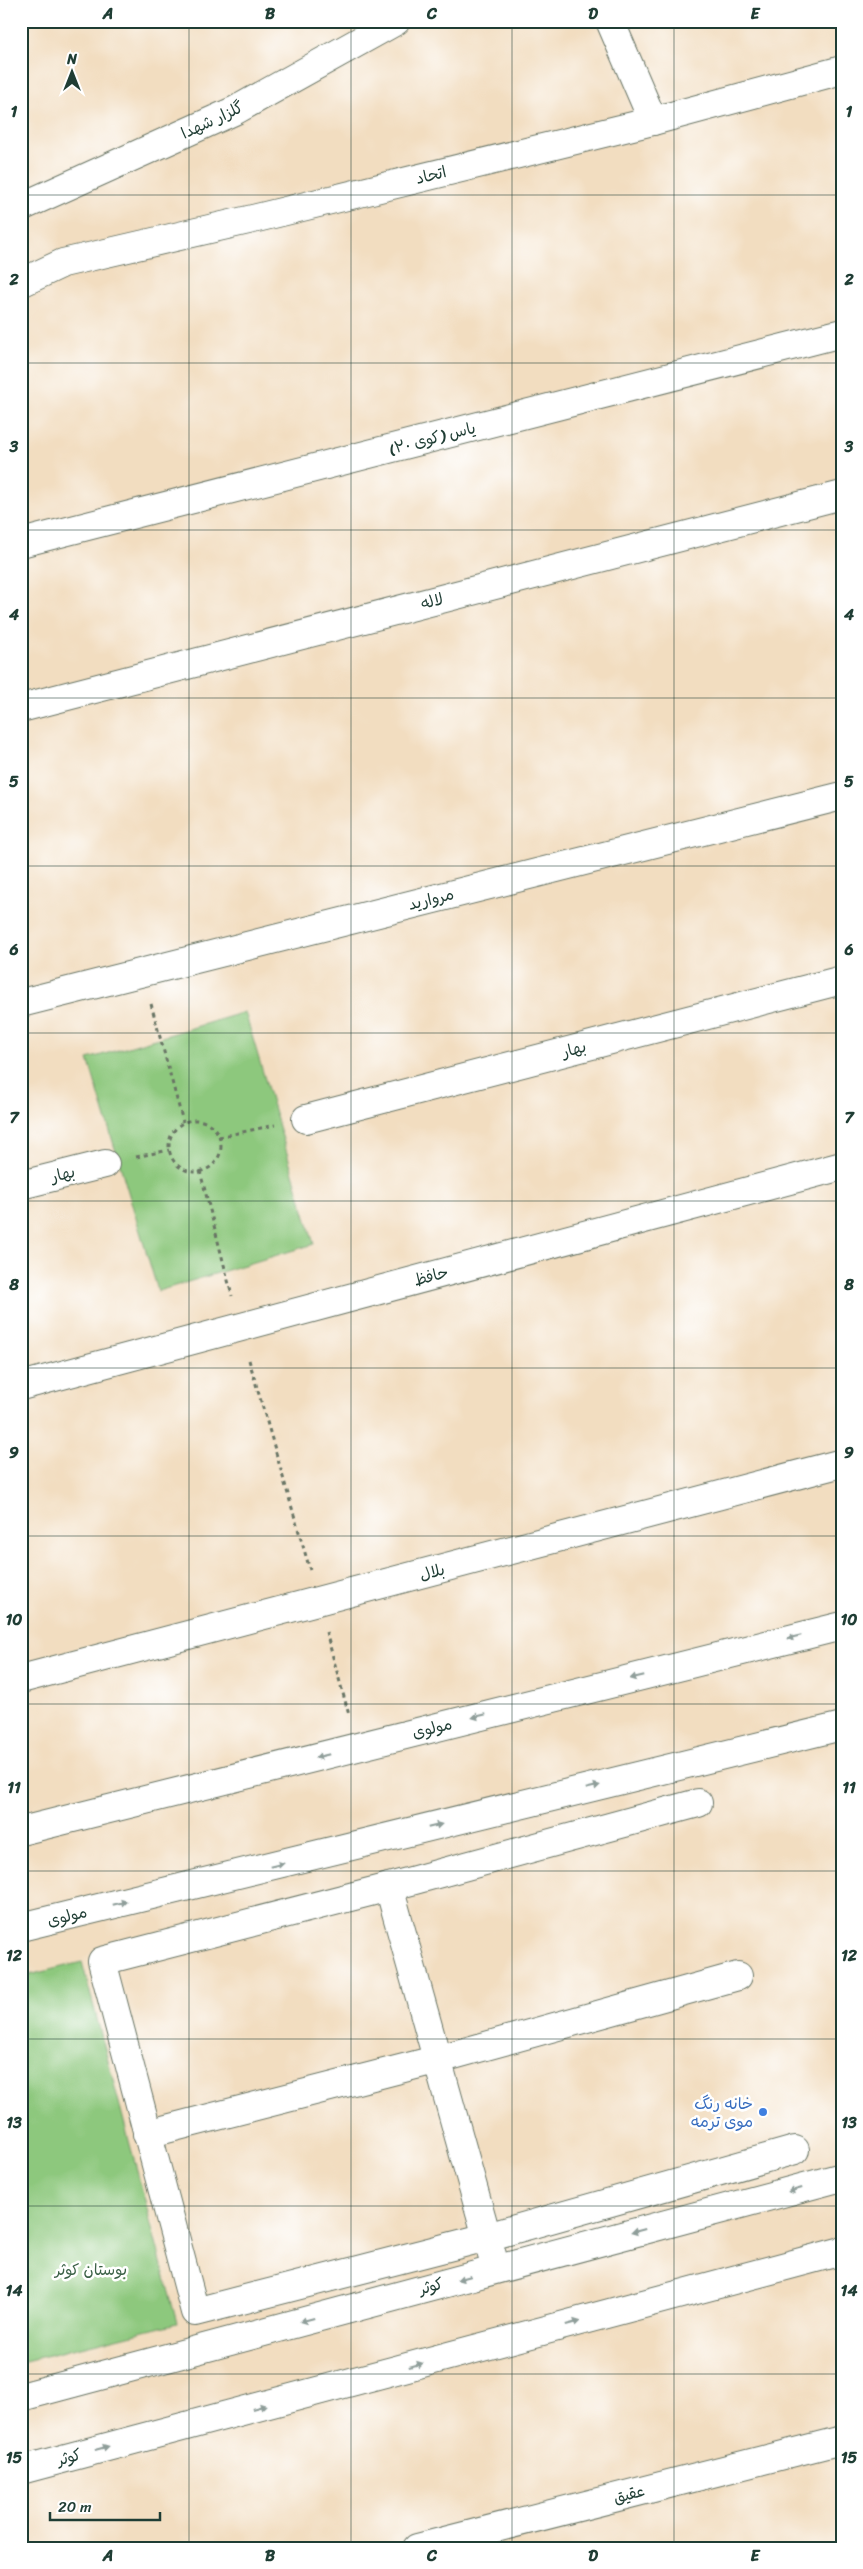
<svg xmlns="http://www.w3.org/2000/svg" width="863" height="2569" viewBox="0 0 863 2569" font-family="Sriracha,'Playpen Sans Arabic',sans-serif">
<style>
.green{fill:#8dc87d;stroke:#568258}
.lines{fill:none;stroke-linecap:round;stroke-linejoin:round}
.street-casing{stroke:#697565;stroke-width:30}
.secondary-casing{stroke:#697565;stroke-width:30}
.path{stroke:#697565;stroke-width:3;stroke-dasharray:4 4;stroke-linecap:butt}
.street{stroke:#fff;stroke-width:28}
.secondary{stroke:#fff;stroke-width:28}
.oneway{fill:#8f9e9a}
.grid{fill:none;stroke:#1f3d34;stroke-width:1;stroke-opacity:0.55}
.shop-dot{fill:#3f7fe0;stroke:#fff;stroke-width:2}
.labels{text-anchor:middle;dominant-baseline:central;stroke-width:5;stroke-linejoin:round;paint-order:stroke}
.street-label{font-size:16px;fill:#1f3d34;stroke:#fff}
.shop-label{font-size:16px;fill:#366cbe;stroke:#fff;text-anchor:end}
.park-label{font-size:16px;fill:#3a6046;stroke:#fff}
.neatline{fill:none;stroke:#1f3d34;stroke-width:2}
.grid-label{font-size:16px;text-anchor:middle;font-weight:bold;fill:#1f3d34}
</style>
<rect width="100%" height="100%" fill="#fff"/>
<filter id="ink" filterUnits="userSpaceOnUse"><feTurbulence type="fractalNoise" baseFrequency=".02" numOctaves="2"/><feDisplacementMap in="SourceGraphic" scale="10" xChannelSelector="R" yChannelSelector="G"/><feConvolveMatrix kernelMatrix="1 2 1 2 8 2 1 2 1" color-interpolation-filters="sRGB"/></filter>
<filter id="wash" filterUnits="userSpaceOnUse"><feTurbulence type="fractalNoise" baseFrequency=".0096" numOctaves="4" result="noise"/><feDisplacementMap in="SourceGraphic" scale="20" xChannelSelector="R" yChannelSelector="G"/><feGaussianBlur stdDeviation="1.12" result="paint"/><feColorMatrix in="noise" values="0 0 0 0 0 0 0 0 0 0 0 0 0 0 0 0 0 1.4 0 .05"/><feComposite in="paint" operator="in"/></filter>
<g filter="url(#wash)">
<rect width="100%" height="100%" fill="#f2ddc0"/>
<g class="green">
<path d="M245,1012L314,1244L158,1291L88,1059Z"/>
<path d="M82,1962L177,2323L21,2362V1977Z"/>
</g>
</g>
<g filter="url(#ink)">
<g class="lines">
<defs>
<g id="street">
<path d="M610,21L653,121"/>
<path d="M21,283L63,263L257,218L653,121L842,70"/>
<path d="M21,543L842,333"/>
<path d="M21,708L842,495"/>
<path d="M21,1003L842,796"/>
<path d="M306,1119L842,980"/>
<path d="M21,1185L105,1164"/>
<path d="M21,1386L842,1166"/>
<path d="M21,1679L842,1463"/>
<path d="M698,1803L389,1887L102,1961L195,2312L487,2237L795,2150"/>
<path d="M389,1887L492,2255"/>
<path d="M147,2134L439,2059L738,1976"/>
<path d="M417,2548L842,2440"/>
</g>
<g id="secondary">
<path d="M21,207L236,110L396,21"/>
<path d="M21,1831L842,1626"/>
<path d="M21,1927L842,1726"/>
<path d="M21,2397L842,2177"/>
<path d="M21,2470L842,2251"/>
</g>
</defs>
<use href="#street" class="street-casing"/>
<use href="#secondary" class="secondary-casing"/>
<g class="path">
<path d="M151,1004L183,1122"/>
<circle cx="195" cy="1146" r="26"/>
<path d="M219,1137L275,1125"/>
<path d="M136,1157L169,1150"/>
<path d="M200,1171L232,1296"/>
<path d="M249,1360L310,1570"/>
<path d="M326,1632L349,1715"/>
</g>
<use href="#street" class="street"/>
<use href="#secondary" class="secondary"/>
</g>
<defs><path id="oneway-solid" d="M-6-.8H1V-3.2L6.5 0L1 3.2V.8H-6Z" transform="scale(1.25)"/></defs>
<g class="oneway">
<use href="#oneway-solid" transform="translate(794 1637) rotate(166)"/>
<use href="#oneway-solid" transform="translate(637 1677) rotate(166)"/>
<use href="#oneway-solid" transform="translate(479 1716) rotate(166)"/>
<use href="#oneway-solid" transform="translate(322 1756) rotate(166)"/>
<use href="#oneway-solid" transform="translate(593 1787) rotate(-14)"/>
<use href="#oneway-solid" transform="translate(435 1826) rotate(-14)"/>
<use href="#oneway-solid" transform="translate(277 1865) rotate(-14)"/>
<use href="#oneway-solid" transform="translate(120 1903) rotate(-14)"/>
<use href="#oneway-solid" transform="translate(795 2190) rotate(165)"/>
<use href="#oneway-solid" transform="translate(638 2231) rotate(165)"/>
<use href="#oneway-solid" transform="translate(464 2278) rotate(165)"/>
<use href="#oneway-solid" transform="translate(307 2320) rotate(165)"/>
<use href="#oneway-solid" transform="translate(573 2323) rotate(-15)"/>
<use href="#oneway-solid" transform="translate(416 2365) rotate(-15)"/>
<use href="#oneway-solid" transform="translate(259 2407) rotate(-15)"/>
<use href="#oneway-solid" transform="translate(102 2448) rotate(-15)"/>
</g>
</g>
<path class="grid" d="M189,21V2548M351,21V2548M512,21V2548M674,21V2548M21,195H842M21,363H842M21,530H842M21,698H842M21,866H842M21,1033H842M21,1201H842M21,1368H842M21,1536H842M21,1704H842M21,1871H842M21,2039H842M21,2206H842M21,2374H842"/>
<circle class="shop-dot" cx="763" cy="2112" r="5"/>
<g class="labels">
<g class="street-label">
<text transform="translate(212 120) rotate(-25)">گلزار شهدا</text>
<text transform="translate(431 175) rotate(-14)">اتحاد</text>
<text transform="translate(432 438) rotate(-14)">یاس (کوی ۲۰)</text>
<text transform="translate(432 601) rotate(-15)">لاله</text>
<text transform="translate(431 899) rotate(-14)">مروارید</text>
<text transform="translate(574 1049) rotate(-15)">بهار</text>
<text transform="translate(63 1174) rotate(-14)">بهار</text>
<text transform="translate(431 1276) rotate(-15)">حافظ</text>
<text transform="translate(432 1572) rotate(-15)">بلال</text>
<text transform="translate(432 1728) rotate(-14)">مولوی</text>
<text transform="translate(67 1916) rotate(-14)">مولوی</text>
<text transform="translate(431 2286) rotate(-15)">کوثر</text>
<text transform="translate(69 2457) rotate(-15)">کوثر</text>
<text transform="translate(629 2494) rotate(-14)">عقیق</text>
</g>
<g class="shop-label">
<text x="753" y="2103">خانه رنگ<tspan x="753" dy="18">موی ترمه</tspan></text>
</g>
<g class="park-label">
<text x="91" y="2269">بوستان کوثر</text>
</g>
</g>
<rect width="863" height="2569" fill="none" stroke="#fff" stroke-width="55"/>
<g transform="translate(72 72)" stroke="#ffffff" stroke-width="4" paint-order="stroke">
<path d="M0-4L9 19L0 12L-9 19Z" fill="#1f3d34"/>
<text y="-8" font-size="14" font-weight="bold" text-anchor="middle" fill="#1f3d34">N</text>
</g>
<path d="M50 2512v8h110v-8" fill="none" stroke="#1f3d34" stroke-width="2.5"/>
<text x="58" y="2512" font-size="15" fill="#1f3d34" stroke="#ffffff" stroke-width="4" paint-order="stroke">20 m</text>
<rect x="28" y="28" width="808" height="2514" class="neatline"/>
<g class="grid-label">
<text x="108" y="19">A</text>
<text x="270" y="19">B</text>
<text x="432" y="19">C</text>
<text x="593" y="19">D</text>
<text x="755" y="19">E</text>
<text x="14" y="117">1</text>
<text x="849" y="117">1</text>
<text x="14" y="285">2</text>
<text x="849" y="285">2</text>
<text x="14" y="452">3</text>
<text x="849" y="452">3</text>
<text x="14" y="620">4</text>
<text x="849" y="620">4</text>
<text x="14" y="787">5</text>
<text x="849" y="787">5</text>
<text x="14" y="955">6</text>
<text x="849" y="955">6</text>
<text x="14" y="1123">7</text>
<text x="849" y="1123">7</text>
<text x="14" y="1290">8</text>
<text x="849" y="1290">8</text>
<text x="14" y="1458">9</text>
<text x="849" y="1458">9</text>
<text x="14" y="1625">10</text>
<text x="849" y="1625">10</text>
<text x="14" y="1793">11</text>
<text x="849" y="1793">11</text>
<text x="14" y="1961">12</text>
<text x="849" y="1961">12</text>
<text x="14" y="2128">13</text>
<text x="849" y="2128">13</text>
<text x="14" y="2296">14</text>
<text x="849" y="2296">14</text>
<text x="14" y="2463">15</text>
<text x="849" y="2463">15</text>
<text x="108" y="2561">A</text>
<text x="270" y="2561">B</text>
<text x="432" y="2561">C</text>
<text x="593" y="2561">D</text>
<text x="755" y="2561">E</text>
</g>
</svg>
